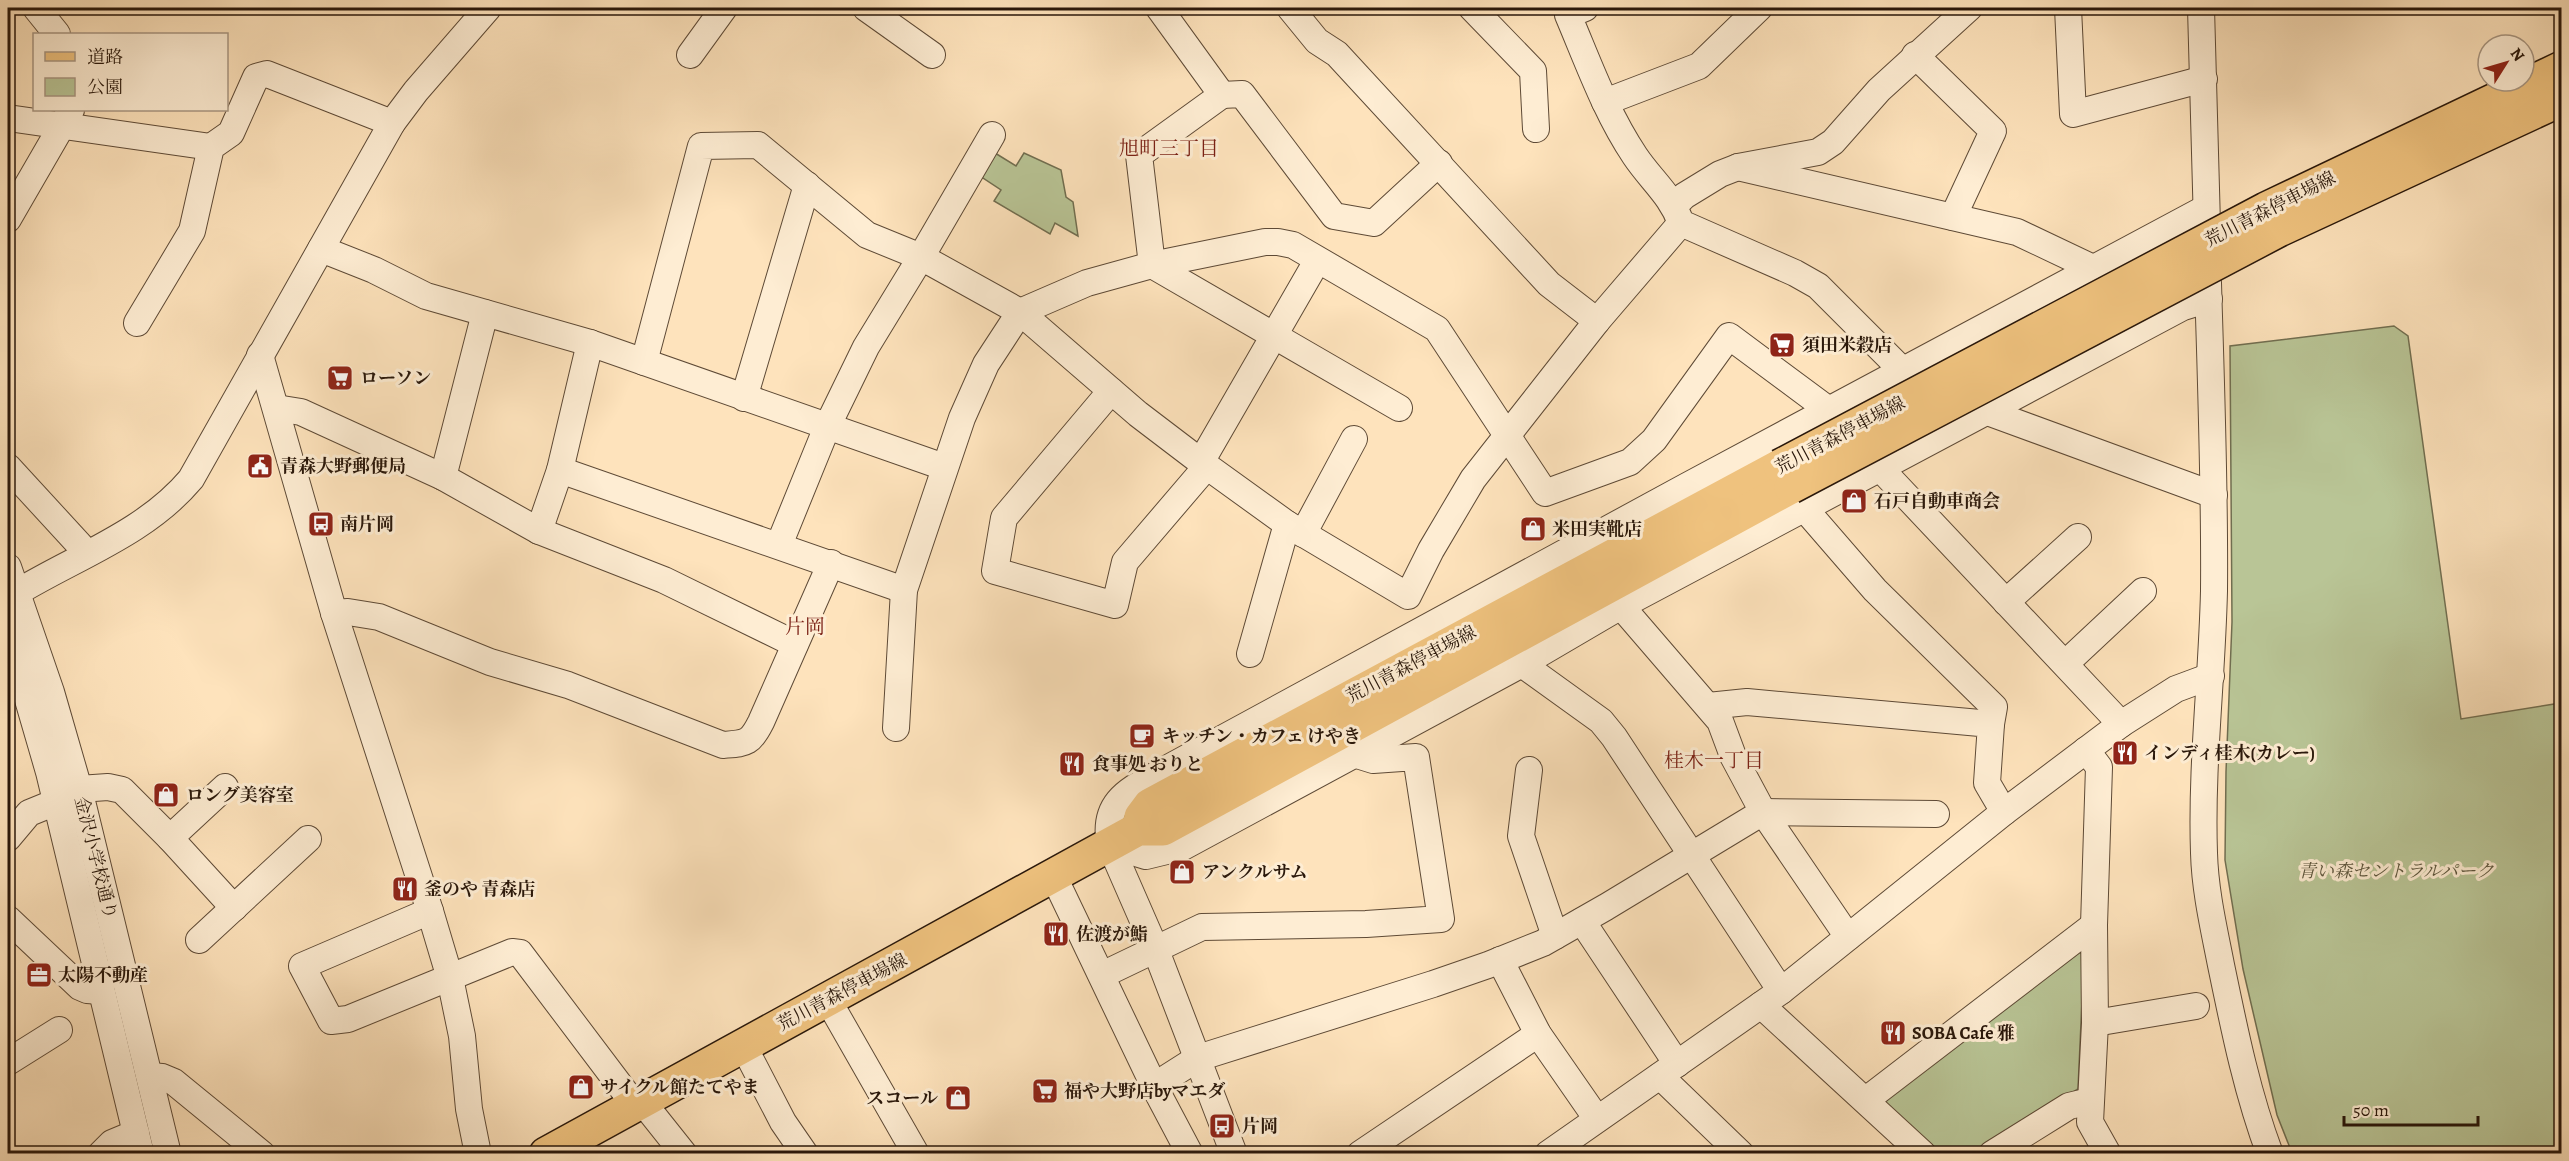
<svg xmlns="http://www.w3.org/2000/svg" width="2569" height="1161" viewBox="0 0 2569 1161" font-family="Alegreya,'Noto Serif JP',serif">
<style>
.green{fill:#b9c596;stroke:#716e50;stroke-width:1.5}
.lines{fill:none;stroke-linecap:round;stroke-linejoin:round}
.minor-casing{stroke:#5e4a36;stroke-width:28}
.major-casing{stroke:#29170a;stroke-width:36}
.minor{stroke:#feedd3;stroke-width:26}
.major{stroke:#efc27e;stroke-width:33}
.major-bridge-casing{stroke:#29170a;stroke-width:36;stroke-linecap:butt}
.major-bridge{stroke:#efc27e;stroke-width:33}
.labels{text-anchor:middle;dominant-baseline:central;stroke-width:6;stroke-linejoin:round;paint-order:stroke}
.street-label{font-size:18px;fill:#29170a;stroke:#feedd3}
.poi-label{font-size:18px;font-weight:bold;fill:#29170a;stroke:#feedd3;text-anchor:start}
.park-label{font-size:18px;font-style:italic;fill:#5b543b;stroke:#feedd3}
.neighbourhood-label{font-size:20px;fill:#7a1f14;stroke:#feedd3}
</style>
<rect width="100%" height="100%" fill="#fee3bc"/>
<filter id="stains"><feTurbulence type="fractalNoise" baseFrequency=".00333" numOctaves="4"/><feColorMatrix values="0 0 0 0 .2 0 0 0 0 .09 0 0 0 0 .02 0 0 0 .5 -.17"/></filter>
<radialGradient id="worn" r=".72"><stop offset=".6" stop-color="#630" stop-opacity="0"/><stop offset="1" stop-color="#630" stop-opacity=".3"/></radialGradient>
<g class="green">
<path d="M995,153L1016,166L1024,153L1061,170L1066,197L1073,202L1078,236L1055,223L1050,234L994,201L1001,190L980,176Z"/>
<path d="M2394,326L2408,336L2461,719L2561,703V1153H2292L2277,1115L2243,969L2225,860L2226,772L2232,622L2230,346Z"/>
<path d="M2080,952L2084,957L2078,1089L1975,1153H1936L1880,1103Z"/>
</g>
<g class="lines">
<defs>
<g id="minor">
<path d="M36,8L57,34"/>
<path d="M866,8L932,55"/>
<path d="M1290,8L1317,41L1337,54L1549,284L1597,321"/>
<path d="M1472,8L1533,71L1536,129"/>
<path d="M1585,8L1568,15C1588,62 1606,113 1635,156C1651,180 1671,195 1681,223L1795,273L1818,286L1904,372"/>
<path d="M2068,8L2073,114L2204,79"/>
<path d="M2201,8L2207,225"/>
<path d="M690,55L724,8"/>
<path d="M1915,55L1993,131L1953,217"/>
<path d="M1222,95L1242,94L1334,216L1374,223L1439,163"/>
<path d="M1605,102L1699,66L1759,8"/>
<path d="M8,118L211,147"/>
<path d="M1738,167L2017,232L2095,269"/>
<path d="M1675,205L1684,196L1720,174L1738,167L1818,152L1833,142L1879,90L1969,8"/>
<path d="M8,219L71,110"/>
<path d="M321,249L374,270L426,296L590,343L944,467"/>
<path d="M1152,265L1139,155L1222,95L1159,8"/>
<path d="M1152,265L1399,408"/>
<path d="M2208,283C2211,386 2215,488 2214,591C2212,678 2201,766 2204,853C2205,891 2214,929 2221,965C2234,1028 2247,1093 2270,1154"/>
<path d="M137,323L192,231L211,147L231,133L256,77L267,74L392,123"/>
<path d="M260,355L334,613L430,911L450,978L462,1036L469,1109L478,1154"/>
<path d="M644,362L701,146L758,145L867,235L921,257L992,135"/>
<path d="M1111,391L1004,518L995,571L1115,605L1125,562L1207,466"/>
<path d="M744,398L807,185"/>
<path d="M276,408L301,412L443,477L539,531L664,580L795,644"/>
<path d="M1985,411L2214,495"/>
<path d="M1201,462L1317,261"/>
<path d="M8,467L87,553"/>
<path d="M1879,467L2121,724"/>
<path d="M560,470L904,590"/>
<path d="M443,477L485,313"/>
<path d="M1804,508L1875,590L1994,707L1991,724"/>
<path d="M539,531L560,470L590,343"/>
<path d="M1303,534L1354,439"/>
<path d="M779,545L827,427L866,347L921,257L1020,312L1138,414L1201,462L1287,524L1408,596L1431,550L1473,479L1597,321L1681,223"/>
<path d="M8,567L51,692L79,789L168,1154"/>
<path d="M8,598C69,559 143,536 191,479L392,123L416,91L488,8"/>
<path d="M2006,602L2078,537"/>
<path d="M1621,606L1720,721L1733,756L1763,812L1848,937"/>
<path d="M334,613L348,612L379,617L490,662L568,685L723,745C746,743 750,744 761,722L831,563"/>
<path d="M8,631L49,772L141,1154"/>
<path d="M1250,654L1287,524"/>
<path d="M2066,663L2143,591"/>
<path d="M1522,664L1601,721L1614,737L1781,991"/>
<path d="M1708,706L1747,702L1991,724L1987,783L2004,812"/>
<path d="M896,728L904,590L962,418L986,364L1020,312L1087,283L1152,265L1265,242H1278L1293,245L1437,329L1545,493L1630,462L1654,440L1729,336L1830,411"/>
<path d="M2086,750L2099,767L2094,925L2095,1023L2090,1122L2108,1154"/>
<path d="M1529,770L1521,836L1555,936"/>
<path d="M225,787L170,838L234,908"/>
<path d="M79,789L108,787L122,790L170,838"/>
<path d="M8,838L29,813L56,802"/>
<path d="M1110,845L1146,856L1183,847L1522,664L1621,606L2183,307L2209,299"/>
<path d="M1054,877L1154,1086L1190,1154"/>
<path d="M430,911L302,966L331,1021L348,1019L512,952L520,953L634,1104"/>
<path d="M8,919L80,987L87,990L101,991"/>
<path d="M1582,921L1677,1064"/>
<path d="M199,940L308,839"/>
<path d="M1500,960L1538,1034L1597,1119"/>
<path d="M1102,975L1202,927L1366,924L1441,919L1416,757L1373,760L1357,755"/>
<path d="M828,1000L916,1154"/>
<path d="M1761,1005L1923,1154"/>
<path d="M2095,1023L2196,1006"/>
<path d="M743,1045L783,1122L805,1154"/>
<path d="M8,1062L59,1030"/>
<path d="M150,1076L162,1077L174,1082L262,1154"/>
<path d="M1660,1076L1741,1154"/>
<path d="M1154,1086L1198,1058L1433,984L1488,965L1543,943L1606,907L1763,812L1936,814"/>
<path d="M641,1100L684,1154"/>
<path d="M1866,1100L2094,925"/>
<path d="M101,1154L112,1143L136,1133"/>
<path d="M1234,1154L1155,948L1110,845C1101,797 1135,788 1170,767L1687,486L2206,208"/>
<path d="M1360,1154L1538,1034"/>
<path d="M1548,1154L1781,991L2004,812L2121,724L2176,689L2211,676"/>
<path d="M1992,1154L2069,1106L2090,1101"/>
</g>
<g id="major">
<path d="M1138,829L1141,817L1150,805L1780,466"/>
<path d="M546,1154L1138,829H1163L1791,487"/>
</g>
</defs>
<use href="#minor" class="minor-casing"/>
<use href="#major" class="major-casing"/>
<use href="#minor" class="minor"/>
<use href="#major" class="major"/>
<defs>
<g id="major-bridge">
<path d="M1780,466L2266,209L2562,68"/>
<path d="M1791,487L2279,230L2562,99"/>
</g>
</defs>
<use href="#major-bridge" class="major-bridge-casing"/>
<use href="#major-bridge" class="major-bridge"/>
</g>
<defs>
<symbol id="supermarket-square" viewBox="-11 -11 22 22"><rect x="-9" y="-9" width="18" height="18" rx="4" fill="#8f2418" stroke="#feedd3"/><path d="M-6-5.5h2.5l.6 2H6L4.5 2H-2.5L-4.4-4H-6ZM-1.5 3.2a1.3 1.3 0 1 0 .1 0ZM3 3.2a1.3 1.3 0 1 0 .1 0Z" fill="#fff"/></symbol>
<symbol id="civic-square" viewBox="-11 -11 22 22"><rect x="-9" y="-9" width="18" height="18" rx="4" fill="#8f2418" stroke="#feedd3"/><path d="M-.6-6.5H3V-4.5H.6V-3L4-1V1h2V6H-6V1h2V-1L-.6-3ZM-1.2 2.5V6h2.4V2.5Z" fill="#fff"/></symbol>
<symbol id="shop-square" viewBox="-11 -11 22 22"><rect x="-9" y="-9" width="18" height="18" rx="4" fill="#8f2418" stroke="#feedd3"/><path d="M-5-2.5h2.3a2.7 3.5 0 0 1 5.4 0H5L5.5 6h-11ZM-1.5-2.5h3a1.5 2.3 0 0 0-3 0Z" fill="#fff"/></symbol>
<symbol id="bus-square" viewBox="-11 -11 22 22"><rect x="-9" y="-9" width="18" height="18" rx="4" fill="#8f2418" stroke="#feedd3"/><path d="M-5-6H5V4H4V6H2V4H-2V6H-4V4H-5ZM-3.5-4V0h7V-4ZM-3.5 1.2v1.5H-2V1.2ZM2 1.2v1.5H3.5V1.2Z" fill="#fff"/></symbol>
<symbol id="cafe-square" viewBox="-11 -11 22 22"><rect x="-9" y="-9" width="18" height="18" rx="4" fill="#8f2418" stroke="#feedd3"/><path d="M-5.5-4.5H6V0H3Q3 3.5 0 3.5H-2.5Q-5.5 3.5-5.5 0ZM3-3.2v2h1.7v-2ZM-6 4.5H4V6H-6Z" fill="#fff"/></symbol>
<symbol id="restaurant-square" viewBox="-11 -11 22 22"><rect x="-9" y="-9" width="18" height="18" rx="4" fill="#8f2418" stroke="#feedd3"/><path d="M-5-6h1v4h1v-4h1v4h1v-4h1v5L-1.5 .5V6h-2V.5L-5-1ZM5-6V6H3V1.5H1.5Q1.5-4 5-6Z" fill="#fff"/></symbol>
<symbol id="office-square" viewBox="-11 -11 22 22"><rect x="-9" y="-9" width="18" height="18" rx="4" fill="#8f2418" stroke="#feedd3"/><path d="M-6-3h4V-5.5h4V-3h4V5H-6ZM-1-4.5V-3h2v-1.5ZM-6 0V1H6V0Z" fill="#fff"/></symbol>
</defs>
<g fill-rule="evenodd">
<use href="#supermarket-square" x="1767" y="330" width="30" height="30"/>
<use href="#supermarket-square" x="325" y="363" width="30" height="30"/>
<use href="#civic-square" x="245" y="451" width="30" height="30"/>
<use href="#shop-square" x="1839" y="486" width="30" height="30"/>
<use href="#bus-square" x="306" y="509" width="30" height="30"/>
<use href="#shop-square" x="1518" y="514" width="30" height="30"/>
<use href="#cafe-square" x="1127" y="721" width="30" height="30"/>
<use href="#restaurant-square" x="2110" y="738" width="30" height="30"/>
<use href="#restaurant-square" x="1057" y="749" width="30" height="30"/>
<use href="#shop-square" x="151" y="780" width="30" height="30"/>
<use href="#shop-square" x="1167" y="857" width="30" height="30"/>
<use href="#restaurant-square" x="390" y="874" width="30" height="30"/>
<use href="#restaurant-square" x="1041" y="919" width="30" height="30"/>
<use href="#office-square" x="24" y="960" width="30" height="30"/>
<use href="#restaurant-square" x="1878" y="1018" width="30" height="30"/>
<use href="#shop-square" x="566" y="1072" width="30" height="30"/>
<use href="#supermarket-square" x="1030" y="1076" width="30" height="30"/>
<use href="#shop-square" x="943" y="1083" width="30" height="30"/>
<use href="#bus-square" x="1207" y="1111" width="30" height="30"/>
</g>
<g class="labels">
<g class="street-label">
<text transform="translate(2270 209) rotate(-27)">荒川青森停車場線</text>
<text transform="translate(1840 435) rotate(-28)">荒川青森停車場線</text>
<text transform="translate(1411 664) rotate(-28)">荒川青森停車場線</text>
<text transform="translate(96 858) rotate(76)">金沢小学校通り</text>
<text transform="translate(842 992) rotate(-28)">荒川青森停車場線</text>
</g>
<g class="poi-label">
<text x="1802" y="345">須田米穀店</text>
<text x="360" y="378">ローソン</text>
<text x="280" y="466">青森大野郵便局</text>
<text x="1874" y="501">石戸自動車商会</text>
<text x="340" y="524">南片岡</text>
<text x="1552" y="529">米田実靴店</text>
<text x="1162" y="736">キッチン・カフェ けやき</text>
<text x="2144" y="753">インディ桂木(カレー)</text>
<text x="1092" y="764">食事処 おりと</text>
<text x="186" y="795">ロング美容室</text>
<text x="1202" y="872">アンクルサム</text>
<text x="424" y="889">釜のや 青森店</text>
<text x="1076" y="934">佐渡が鮨</text>
<text x="58" y="975">太陽不動産</text>
<text x="1912" y="1033">SOBA Cafe 雅</text>
<text x="600" y="1087">サイクル館たてやま</text>
<text x="1064" y="1091">福や大野店byマエダ</text>
<text x="938" y="1098" text-anchor="end">スコール</text>
<text x="1242" y="1126">片岡</text>
</g>
<g class="park-label">
<text x="2396" y="871">青い森セントラルパーク</text>
</g>
<g class="neighbourhood-label">
<text x="1169" y="148">旭町三丁目</text>
<text x="805" y="626">片岡</text>
<text x="1714" y="760">桂木一丁目</text>
</g>
</g>
<rect width="2569" height="1161" fill="none" stroke="#fee3bc" stroke-width="30"/>
<rect x="9" y="9" width="2551" height="1143" fill="none" stroke="#29170a" stroke-width="3"/>
<rect x="15" y="15" width="2539" height="1131" fill="none" stroke="#29170a" stroke-width="1.5"/>
<rect x="33" y="33" width="195" height="78" fill="#feedd3" stroke="#a99783" stroke-width="1.5"/>
<rect x="45" y="52" width="30" height="9" fill="#efc27e" stroke="#a99783" stroke-width="1.5"/>
<text x="87" y="63" font-size="18" fill="#29170a">道路</text>
<rect x="45" y="78" width="30" height="18" fill="#b9c596" stroke="#a99783" stroke-width="1.5"/>
<text x="87" y="93" font-size="18" fill="#29170a">公園</text>
<g transform="translate(2506 63) rotate(53)"><circle r="28" fill="#feedd3" stroke="#a99783" stroke-width="1.5"/>
<path d="M0-4.5L10 22L0 15L-10 22Z" fill="#8f2418"/>
<text y="-9" font-size="16" font-weight="bold" text-anchor="middle" fill="#29170a">N</text>
</g>
<path d="M2344 1116v9h134v-9" fill="none" stroke="#29170a" stroke-width="3"/>
<text x="2353" y="1116" font-size="18" fill="#29170a" stroke="#feedd3" stroke-width="4.5" paint-order="stroke">50 m</text>
<rect width="100%" height="100%" filter="url(#stains)"/>
<rect width="100%" height="100%" fill="url(#worn)"/>
</svg>
